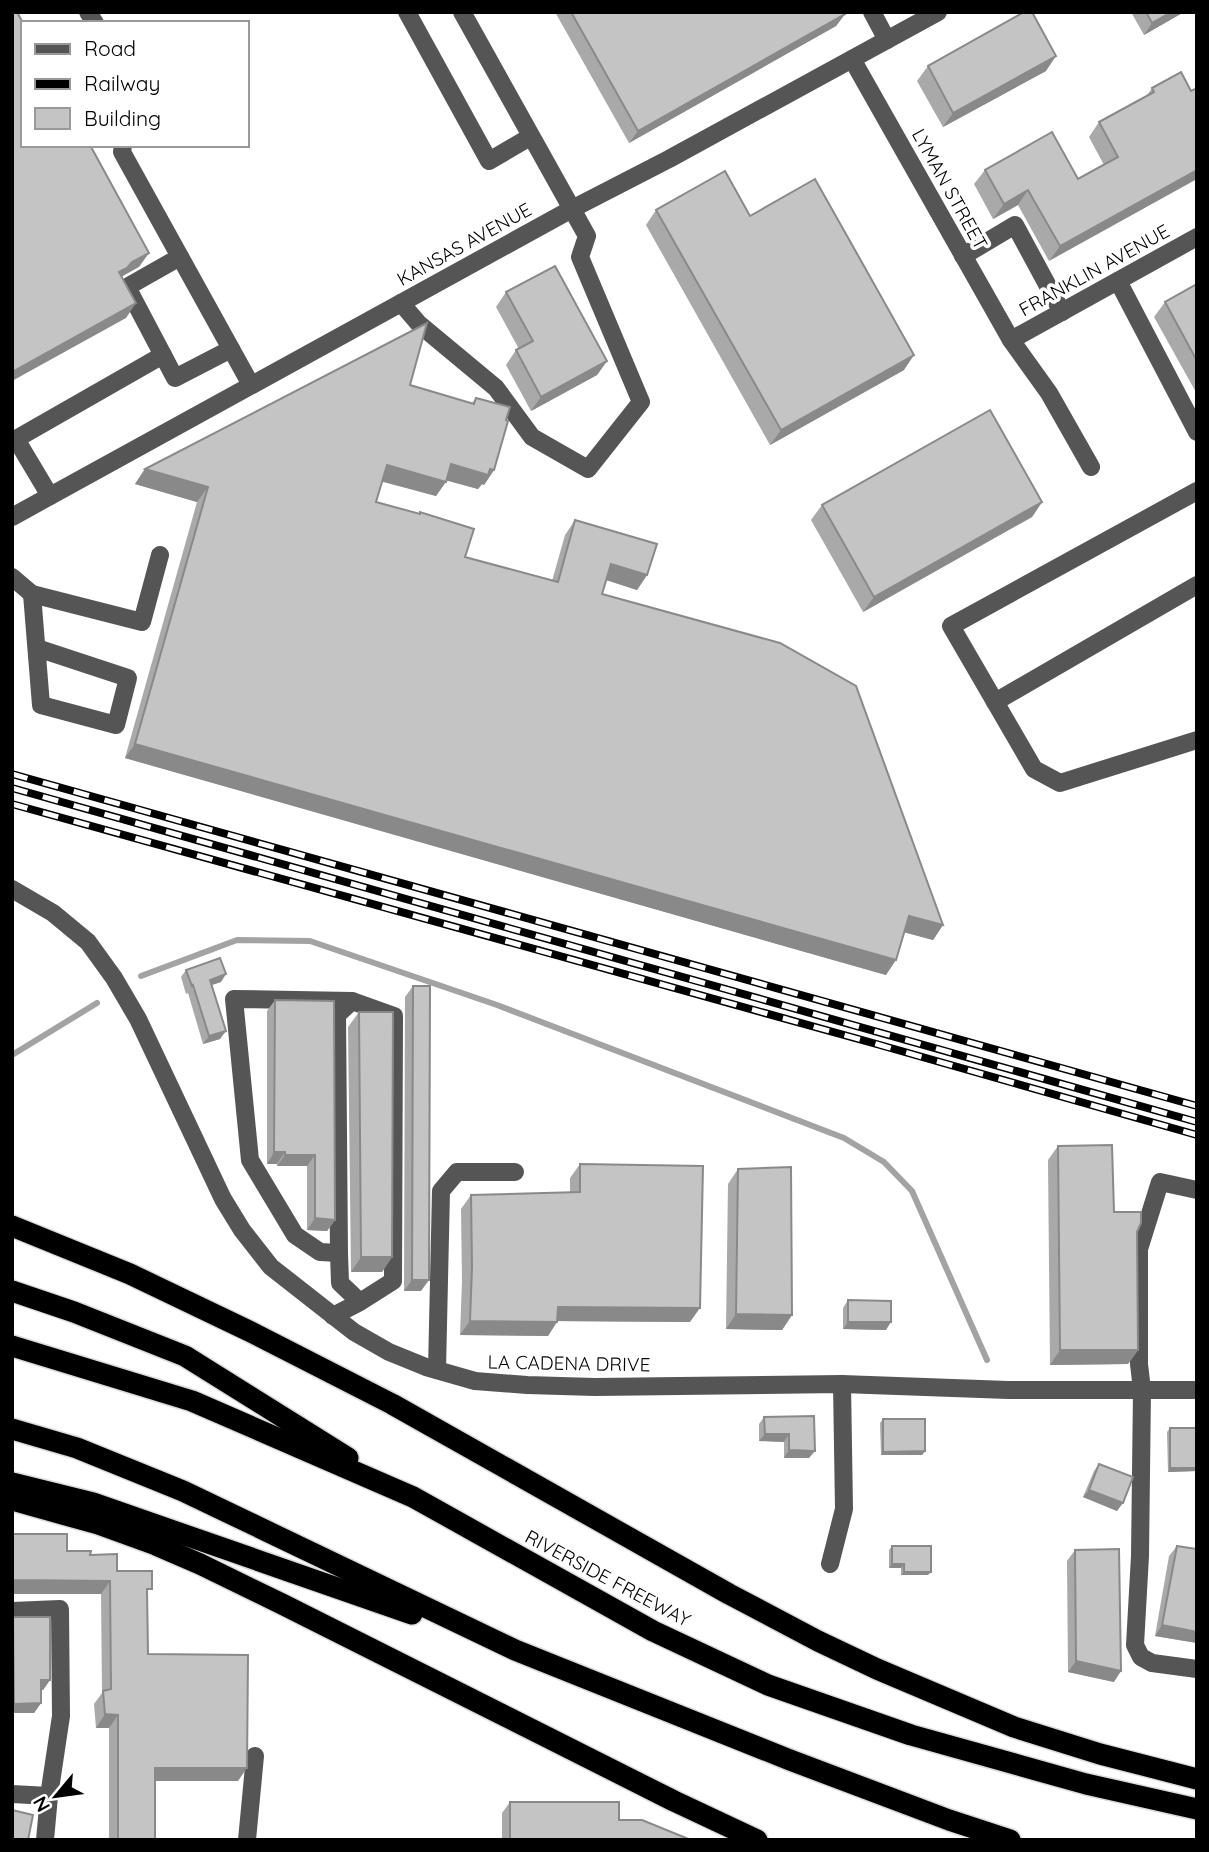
<svg xmlns="http://www.w3.org/2000/svg" width="1209" height="1852" viewBox="0 0 1209 1852" font-family="Quicksand,sans-serif">
<style>
.lines{fill:none;stroke-linecap:round;stroke-linejoin:round}
.stream{stroke:#a3a3a3;stroke-width:6}
.highway-casing{stroke:#dbdbdb;stroke-width:24}
.minor{stroke:#555;stroke-width:18}
.highway{stroke:#000;stroke-width:21}
.rail-casing{stroke:#000;stroke-width:8}
.rail{stroke:#fff;stroke-width:5;stroke-dasharray:16;stroke-linecap:butt}
.wall{fill:#a9a9a9}
.shaded-wall{fill:#898989}
.building{fill:#c4c4c4;stroke:#898989;stroke-width:2}
.labels{text-anchor:middle;dominant-baseline:central;stroke-width:7;stroke-linejoin:round;paint-order:stroke}
.street-label{font-size:19px;fill:#000;stroke:#fff}
</style>
<rect width="100%" height="100%" fill="#fff"/>
<g class="lines">
<g class="stream">
<path d="M141,976L237,940L310,941L497,1005L844,1138L884,1162L912,1191L987,1360"/>
<path d="M12,1055L97,1003"/>
</g>
<defs>
<g id="highway">
<path d="M12,1226L130,1274L249,1331L392,1404L729,1594L818,1641L877,1669L1014,1727L1100,1754L1197,1779"/>
<path d="M12,1291L74,1312L185,1356L348,1458"/>
<path d="M12,1346L192,1401L413,1497L653,1631L768,1685L911,1735L1086,1784L1197,1809"/>
<path d="M12,1429L77,1448L183,1491L515,1650L790,1760L949,1820L1010,1840"/>
<path d="M12,1483L93,1503L412,1614"/>
<path d="M12,1500L98,1524L156,1545L200,1564L282,1604L674,1801L757,1840"/>
</g>
</defs>
<use href="#highway" class="highway-casing"/>
<g class="minor">
<path d="M88,12L95,23"/>
<path d="M407,12L489,161L530,137"/>
<path d="M872,12L887,40"/>
<path d="M852,59L1011,340L1049,393L1091,467"/>
<path d="M123,145L122,152L251,385"/>
<path d="M963,256L1015,225L1062,312"/>
<path d="M180,257L127,287L175,378L231,349"/>
<path d="M1118,281L1197,432"/>
<path d="M401,303L419,324L496,388L532,437L588,469L641,402L580,257L587,236L462,12"/>
<path d="M1011,340L1197,237"/>
<path d="M1197,491L951,626L1034,769L1060,783L1197,740"/>
<path d="M50,496L16,439L163,355"/>
<path d="M12,517L570,210L669,159L938,12"/>
<path d="M12,577L32,594L142,622L160,555"/>
<path d="M32,594L41,705L116,725L128,678L37,648"/>
<path d="M995,702L1197,585"/>
<path d="M12,889L53,913L88,942L114,978L138,1019L223,1199L242,1230L271,1267L354,1332L389,1352L426,1367L475,1381L527,1385L595,1387L842,1384L1008,1390H1197"/>
<path d="M1197,1190L1160,1182L1139,1249V1364L1142,1390L1140,1556L1135,1645L1141,1657L1152,1663L1197,1669"/>
<path d="M339,1253L320,1252L295,1235L250,1160L234,999L352,1001"/>
<path d="M333,1316L360,1302L393,1281L394,1016L352,1001L337,1015L339,1253L340,1283L360,1302"/>
<path d="M437,1370L441,1191L457,1172H515"/>
<path d="M830,1564L844,1509L842,1384"/>
<path d="M12,1611L60,1609L61,1716L49,1796L45,1840"/>
<path d="M12,1794L49,1796"/>
<path d="M247,1840L255,1756"/>
</g>
<use href="#highway" class="highway"/>
<defs>
<g id="rail">
<path d="M12,774L1197,1106"/>
<path d="M12,788L1197,1122"/>
<path d="M12,804L880,1045L1197,1135"/>
</g>
</defs>
<use href="#rail" class="rail-casing"/>
<use href="#rail" class="rail"/>
</g>
<g class="wall">
<path d="M555,12H844L845,14L836,26L629,143Z"/>
<path d="M1131,12H1184L1144,35Z"/>
<path d="M928,66L1046,71L943,127L917,81Z"/>
<path d="M1152,88L1191,91L1049,261L1018,205L993,219L974,184L985,170L1078,179L1104,165L1089,137L1099,122L1146,97Z"/>
<path d="M656,210L750,216L904,370L770,445L646,225Z"/>
<path d="M1197,284V394L1154,317L1165,302Z"/>
<path d="M506,292L607,361L597,375L531,411L506,365L516,350L519,349L496,307Z"/>
<path d="M476,398L494,470L484,485L482,484L478,489L446,480L436,496L382,481L376,502L465,557L552,581L565,535L575,520L647,575L637,590L606,580L602,594L943,925L933,940L905,932L886,975L125,758L197,502L135,484L145,469L472,403Z"/>
<path d="M1042,502L1032,517L863,612L811,520L822,505Z"/>
<path d="M186,970L221,982L212,985L220,1039L203,1044L188,993L186,994L181,977Z"/>
<path d="M413,986L421,1291H404L405,997Z"/>
<path d="M275,1000L335,1220L327,1231L307,1230V1166H277V1164H267V1011Z"/>
<path d="M359,1012L392,1257L382,1272H351L348,1027Z"/>
<path d="M1058,1146L1114,1212L1137,1232L1138,1350L1128,1364L1050,1365L1048,1160Z"/>
<path d="M580,1164L690,1322L557,1321L548,1336L460,1335L462,1281L461,1209L471,1195L570,1192V1178Z"/>
<path d="M738,1169L792,1315L782,1330L726,1329L728,1184Z"/>
<path d="M848,1300L886,1330L843,1329V1308Z"/>
<path d="M814,1416L809,1458H784V1442L759,1441V1424L764,1417Z"/>
<path d="M883,1419L925,1451L922,1455H881L880,1423Z"/>
<path d="M1170,1428L1197,1471L1168,1472L1167,1432Z"/>
<path d="M1099,1464L1117,1511L1083,1497L1094,1471Z"/>
<path d="M892,1546L928,1575H901V1568H889V1550Z"/>
<path d="M1177,1546L1197,1549V1643L1155,1636L1169,1556Z"/>
<path d="M1075,1550L1114,1682L1068,1672L1067,1561Z"/>
<path d="M67,1551L90,1555L117,1571L148,1596V1654L238,1781H155V1840H109V1728H96L94,1704L102,1693L101,1594Z"/>
<path d="M13,1617L50,1680L43,1690H41V1703L34,1713H12Z"/>
<path d="M510,1802L619,1820L691,1840H502V1813Z"/>
</g>
<g class="shaded-wall">
<path d="M1172,12H1184L1144,35L1152,23Z"/>
<path d="M845,14L836,26L629,143L638,131Z"/>
<path d="M1056,56L1046,71L943,127L953,113Z"/>
<path d="M1197,170V179L1049,261L1060,246Z"/>
<path d="M1028,190L1018,205L993,219L1004,204Z"/>
<path d="M149,253L139,267L121,277L119,272L132,262Z"/>
<path d="M136,303L126,318L12,381V372Z"/>
<path d="M914,355L904,370L770,445L781,430Z"/>
<path d="M607,361L597,375L531,411L541,397Z"/>
<path d="M451,464L490,469L494,470L484,485L482,484L478,489L441,479Z"/>
<path d="M387,465L446,482L436,496L376,480Z"/>
<path d="M145,469L208,487L197,502L135,484Z"/>
<path d="M1042,502L1032,517L863,612L874,597Z"/>
<path d="M611,564L647,575L637,590L600,578Z"/>
<path d="M135,744L896,960L886,975L125,758Z"/>
<path d="M909,916L943,925L933,940L899,931Z"/>
<path d="M226,974L221,982L205,987L210,980Z"/>
<path d="M226,1031L220,1039L203,1044L209,1036Z"/>
<path d="M274,1152H285L277,1164H267Z"/>
<path d="M285,1155H315L307,1166H277Z"/>
<path d="M315,1218L335,1220L327,1231L307,1230Z"/>
<path d="M361,1257H392L382,1272H351Z"/>
<path d="M412,1280H429L421,1291H404Z"/>
<path d="M558,1307L700,1308L690,1322L548,1321Z"/>
<path d="M736,1314L792,1315L782,1330L726,1329Z"/>
<path d="M470,1321L557,1322L548,1336L460,1335Z"/>
<path d="M848,1322H891L886,1330L843,1329Z"/>
<path d="M1060,1350H1138L1128,1364L1050,1365Z"/>
<path d="M765,1434H789L784,1442L759,1441Z"/>
<path d="M789,1450L815,1451L809,1458H784Z"/>
<path d="M925,1451L922,1455H881L883,1452Z"/>
<path d="M1170,1468H1197V1471L1168,1472Z"/>
<path d="M1089,1490L1123,1503L1117,1511L1083,1497Z"/>
<path d="M892,1564H904L901,1568H889Z"/>
<path d="M904,1572H931L928,1575H901Z"/>
<path d="M12,1580L110,1581L101,1594H12Z"/>
<path d="M1162,1625L1197,1632V1643L1155,1636Z"/>
<path d="M1076,1661L1121,1671L1114,1682L1068,1672Z"/>
<path d="M41,1680H50L43,1690H34Z"/>
<path d="M41,1703L34,1713H12V1706L14,1704Z"/>
<path d="M105,1714L118,1715L109,1728H96Z"/>
<path d="M155,1768H247L238,1781H146Z"/>
</g>
<g class="building">
<path d="M12,12H17L23,23V145H90L149,253L132,262L127,268L119,272L136,303L12,372Z"/>
<path d="M571,12H844L845,14L638,131Z"/>
<path d="M1024,12H1032L1056,56L953,113L928,66Z"/>
<path d="M1146,12H1172L1152,23Z"/>
<path d="M1181,72L1191,91L1197,88V170L1060,246L1028,190L1004,204L985,170L1052,132L1078,179L1118,157L1099,122L1154,92L1152,88Z"/>
<path d="M725,171L750,216L815,179L914,355L781,430L656,210Z"/>
<path d="M555,266L607,361L541,397L516,350L533,341L506,292Z"/>
<path d="M1197,284V361L1165,302Z"/>
<path d="M427,323L410,385L474,404L476,398L510,407L506,420L508,421L494,470L490,469L488,475L451,464L446,482L387,465L376,502L420,514V512L474,529L465,557L558,582L575,520L657,544L647,575L611,564L602,594L780,643L856,686L943,925L909,916L896,960L135,744L208,487L145,469Z"/>
<path d="M990,410L1042,502L874,597L822,505Z"/>
<path d="M220,958L226,974L210,980L226,1031L209,1036L193,985L192,986L186,970Z"/>
<path d="M413,986H430L429,1280H412Z"/>
<path d="M275,1000L334,1001L335,1220L315,1218V1155H285V1152H274Z"/>
<path d="M359,1012H393L392,1257H361Z"/>
<path d="M1112,1145L1114,1212H1141V1223L1137,1232L1138,1350H1060L1058,1146Z"/>
<path d="M580,1164L703,1166L700,1308L558,1307L557,1322L470,1321L472,1267L471,1195L580,1192Z"/>
<path d="M791,1167L792,1315L736,1314L738,1169Z"/>
<path d="M848,1300L891,1301V1322H848Z"/>
<path d="M814,1416L815,1451L789,1450V1434H765L764,1417Z"/>
<path d="M883,1419H925V1451L883,1452Z"/>
<rect x="1170" y="1428" width="27" height="40"/>
<path d="M1099,1464L1133,1477L1123,1503L1089,1490Z"/>
<path d="M12,1534H67V1551H91L90,1555L117,1554V1571H152V1589H147L148,1654L248,1655L247,1768H155V1840H118V1715L105,1714L103,1691L111,1689L110,1581L12,1580Z"/>
<path d="M892,1546H931V1572H904V1564H892Z"/>
<path d="M1177,1546L1197,1549V1632L1162,1625Z"/>
<path d="M1119,1549L1121,1671L1076,1661L1075,1550Z"/>
<path d="M13,1617H50V1680H41V1703L14,1704Z"/>
<path d="M510,1802H619V1820H642L691,1840H510Z"/>
<path d="M12,1810L33,1815L28,1840H12Z"/>
</g>
<g class="labels">
<g class="street-label">
<text transform="translate(950 189) rotate(61)">LYMAN STREET</text>
<text transform="translate(464 244) rotate(-29)">KANSAS AVENUE</text>
<text transform="translate(1094 270) rotate(-29)">FRANKLIN AVENUE</text>
<text transform="translate(569 1363) rotate(1)">LA CADENA DRIVE</text>
<text transform="translate(608 1578) rotate(28)">RIVERSIDE FREEWAY</text>
</g>
</g>
<rect width="1209" height="1852" fill="none" stroke="#000000" stroke-width="28"/>
<rect x="21" y="21" width="228" height="126" fill="#ffffff" stroke="#999999" stroke-width="2"/>
<rect x="35" y="44" width="35" height="10" fill="#555555" stroke="#999999" stroke-width="2"/>
<text x="84" y="56" font-size="21" fill="#000000">Road</text>
<rect x="35" y="79" width="35" height="10" fill="#000000" stroke="#999999" stroke-width="2"/>
<text x="84" y="91" font-size="21" fill="#000000">Railway</text>
<rect x="35" y="108" width="35" height="21" fill="#c4c4c4" stroke="#999999" stroke-width="2"/>
<text x="84" y="126" font-size="21" fill="#000000">Building</text>
<g transform="translate(56 1796) rotate(241)" stroke="#ffffff" stroke-width="5" paint-order="stroke">
<path d="M0-5L12 26L0 18L-12 26Z" fill="#000000"/>
<text y="-10" font-size="19" font-weight="bold" text-anchor="middle" fill="#000000">N</text>
</g>
</svg>
